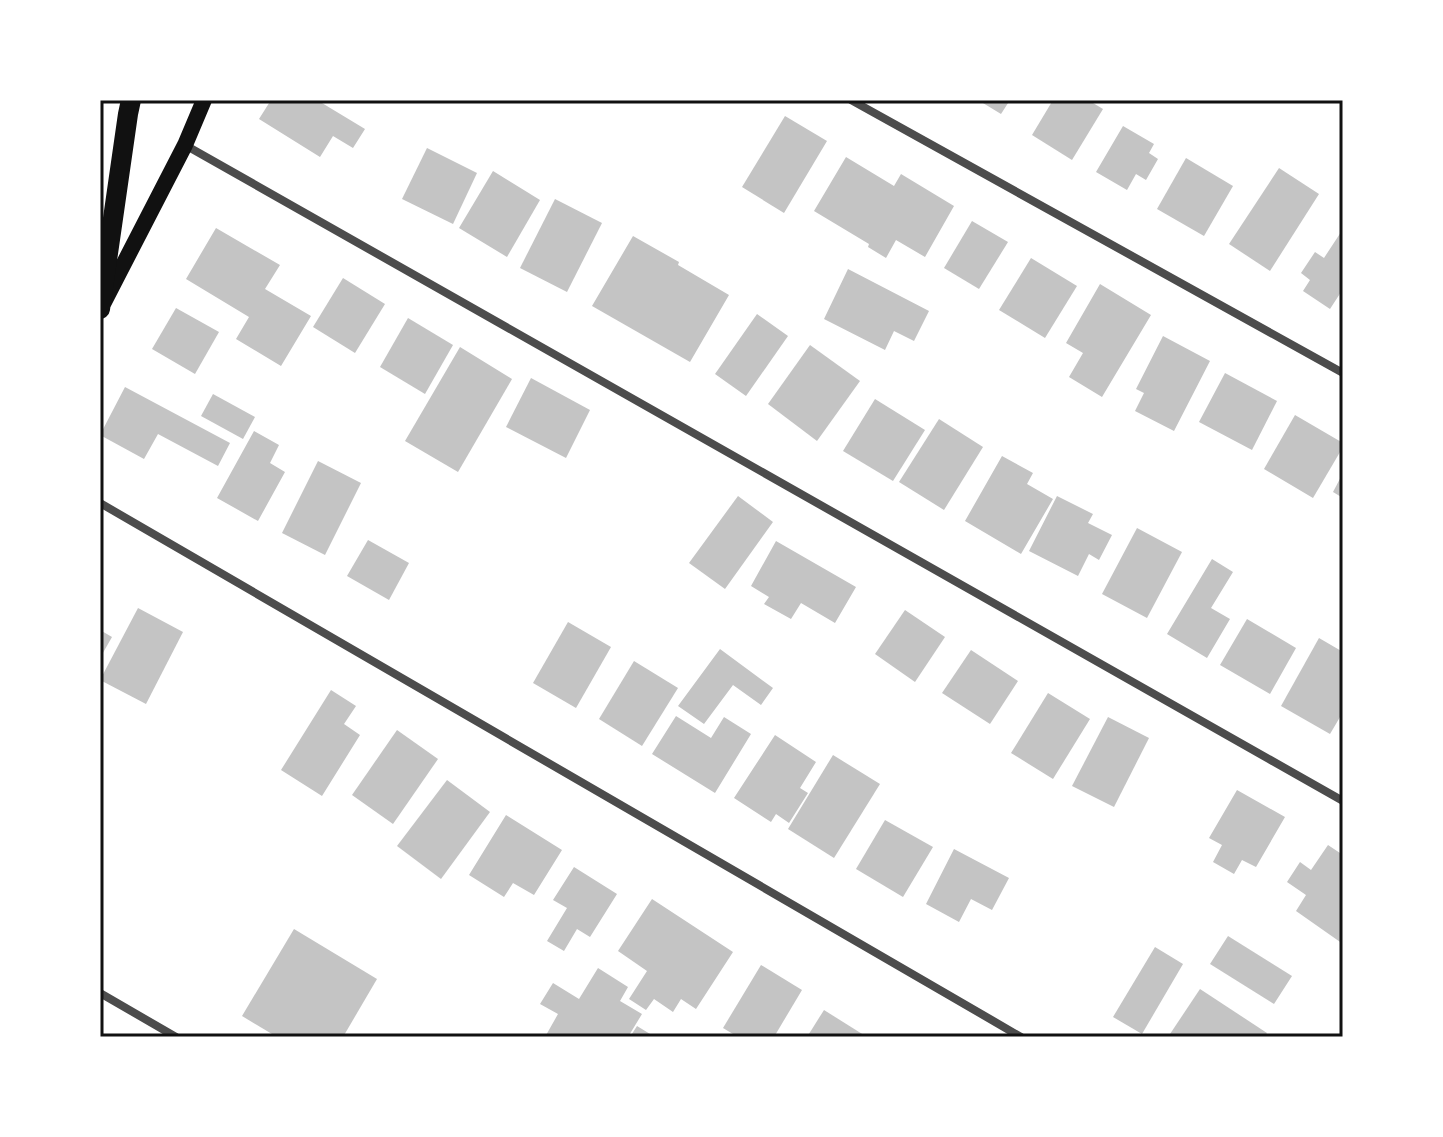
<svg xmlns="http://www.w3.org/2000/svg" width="1443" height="1137" viewBox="0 0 1443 1137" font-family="'Golos Text',sans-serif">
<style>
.building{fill:#c4c4c4}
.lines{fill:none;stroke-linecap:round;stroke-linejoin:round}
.minor{stroke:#4c4c4c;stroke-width:8}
.secondary{stroke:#111;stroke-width:16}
.primary{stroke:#111;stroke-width:20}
.neatline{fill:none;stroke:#111;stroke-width:3}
</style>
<rect width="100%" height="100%" fill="#fff"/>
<g class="building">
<path d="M271,100H317L365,129L353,148L333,136L320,157L259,119Z"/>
<path d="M978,100H1010L1001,114Z"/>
<path d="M1053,100H1088L1103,109L1072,160L1032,135Z"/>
<path d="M785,116L827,141L784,213L742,187Z"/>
<path d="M1123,126L1154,144L1149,153L1158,159L1146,180L1136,174L1127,190L1096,172Z"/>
<path d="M427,148L477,173L453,224L402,199Z"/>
<path d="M846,157L894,186L901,174L954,206L925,257L896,240L886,258L868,247L869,244L814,211Z"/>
<path d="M1186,158L1233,186L1204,236L1157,209Z"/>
<path d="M1279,168L1319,194L1270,271L1229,244Z"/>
<path d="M493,171L540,200L507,257L459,228Z"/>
<path d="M555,199L602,223L567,292L520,268Z"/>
<path d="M972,221L1008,242L979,289L944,268Z"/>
<path d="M216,228L280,265L265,289L311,316L281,366L236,339L249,317L186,279Z"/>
<path d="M1343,229V289L1330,309L1303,291L1310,280L1301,273L1315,252L1324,258Z"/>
<path d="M633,236L679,262L678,265L729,295L690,362L592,306Z"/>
<path d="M1031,258L1077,286L1045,338L999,310Z"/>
<path d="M848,269L929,311L914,341L894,331L885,350L824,319Z"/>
<path d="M343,278L385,304L355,353L313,327Z"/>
<path d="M1100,284L1151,315L1102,397L1069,377L1083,353L1066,343Z"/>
<path d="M176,308L219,332L195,374L152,349Z"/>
<path d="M757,314L788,336L746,396L715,374Z"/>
<path d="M408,318L453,345L425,394L380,367Z"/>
<path d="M1163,336L1210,361L1174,431L1135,411L1144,393L1136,389Z"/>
<path d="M810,345L860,381L817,441L768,404Z"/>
<path d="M460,347L512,379L458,472L405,441Z"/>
<path d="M1225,373L1277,401L1252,450L1199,422Z"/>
<path d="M531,378L590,410L566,458L506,427Z"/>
<path d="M125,387L230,443L218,466L158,434L144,459L100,435Z"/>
<path d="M213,394L255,417L243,439L201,416Z"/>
<path d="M875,399L925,430L893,481L843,451Z"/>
<path d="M1295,415L1343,443V447L1313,498L1264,469Z"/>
<path d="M939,419L983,447L944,510L899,482Z"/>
<path d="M254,431L279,445L270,463L285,472L258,521L217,498Z"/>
<path d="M1002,456L1033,473L1027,484L1053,499L1021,554L965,521Z"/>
<path d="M318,461L361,483L325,555L282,533Z"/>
<path d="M1343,473V498L1333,492Z"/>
<path d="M738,496L773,522L725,589L689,563Z"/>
<path d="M1057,496L1093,514L1088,523L1112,535L1099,560L1089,554L1078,576L1029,551Z"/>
<path d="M1137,528L1182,552L1147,618L1102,594Z"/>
<path d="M368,540L409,563L389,600L347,576Z"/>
<path d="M776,541L856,587L835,623L801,603L791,619L764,604L769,597L751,586Z"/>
<path d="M1212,559L1233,572L1211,608L1230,619L1207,658L1167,634Z"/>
<path d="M138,608L183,632L146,704L100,680Z"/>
<path d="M905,610L945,637L915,682L875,654Z"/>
<path d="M1247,619L1296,648L1270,694L1220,665Z"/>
<path d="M568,622L611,647L576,708L533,683Z"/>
<path d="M100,630L112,637L100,658Z"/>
<path d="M1319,638L1343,652V712L1330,734L1281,706Z"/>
<path d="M720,649L773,688L761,705L733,685L704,724L678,706Z"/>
<path d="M971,650L1018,681L990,724L942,693Z"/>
<path d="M634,661L678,688L642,746L599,719Z"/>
<path d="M331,690L356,706L344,724L360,735L322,796L281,770Z"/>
<path d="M1048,693L1090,719L1053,779L1011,753Z"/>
<path d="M676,716L711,738L724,717L751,734L715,793L652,754Z"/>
<path d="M1108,717L1149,738L1114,807L1072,786Z"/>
<path d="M397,730L438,759L393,824L352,795Z"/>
<path d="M775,735L816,762L800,788L808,793L789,823L776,814L771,822L734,798Z"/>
<path d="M833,755L880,784L834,858L788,829Z"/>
<path d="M447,780L490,812L441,879L397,846Z"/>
<path d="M1237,790L1285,817L1256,867L1242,860L1234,874L1213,862L1222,845L1209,838Z"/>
<path d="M506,815L562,850L534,895L513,883L504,897L469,875Z"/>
<path d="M885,820L933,847L903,897L856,869Z"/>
<path d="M1328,845L1343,855V944L1296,911L1306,895L1287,882L1300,862L1311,870Z"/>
<path d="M954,849L1009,878L992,910L971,899L959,922L926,904Z"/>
<path d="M574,867L617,894L590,937L577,929L564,951L547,941L567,908L553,900Z"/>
<path d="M652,899L733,952L696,1009L681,999L673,1012L654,999L646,1010L629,999L647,971L618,951Z"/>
<path d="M294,929L377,979L343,1037H277L242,1016Z"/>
<path d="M1228,936L1292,976L1274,1004L1210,964Z"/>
<path d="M1155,947L1183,964L1142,1034L1113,1017Z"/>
<path d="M761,965L802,990L774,1037H738L723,1028Z"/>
<path d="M598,968L628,987L620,1001L642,1014L628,1037H545L558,1014L540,1004L553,983L579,999Z"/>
<path d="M1200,989L1267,1033L1264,1037H1174L1170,1034Z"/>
<path d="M824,1010L867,1037H807Z"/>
<path d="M637,1026L655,1037H630Z"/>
</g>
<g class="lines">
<g class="minor">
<path d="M851,100L1343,373"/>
<path d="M185,145L1343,801"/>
<path d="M100,503L1021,1037"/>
<path d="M100,993L176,1037"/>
</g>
<path class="secondary" d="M104,302L185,145L204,100"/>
<path class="primary" d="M100,309L128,114L131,100"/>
</g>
<rect width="1443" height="1137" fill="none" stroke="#ffffff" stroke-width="204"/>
<rect x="102" y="102" width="1239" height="933" class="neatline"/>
</svg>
